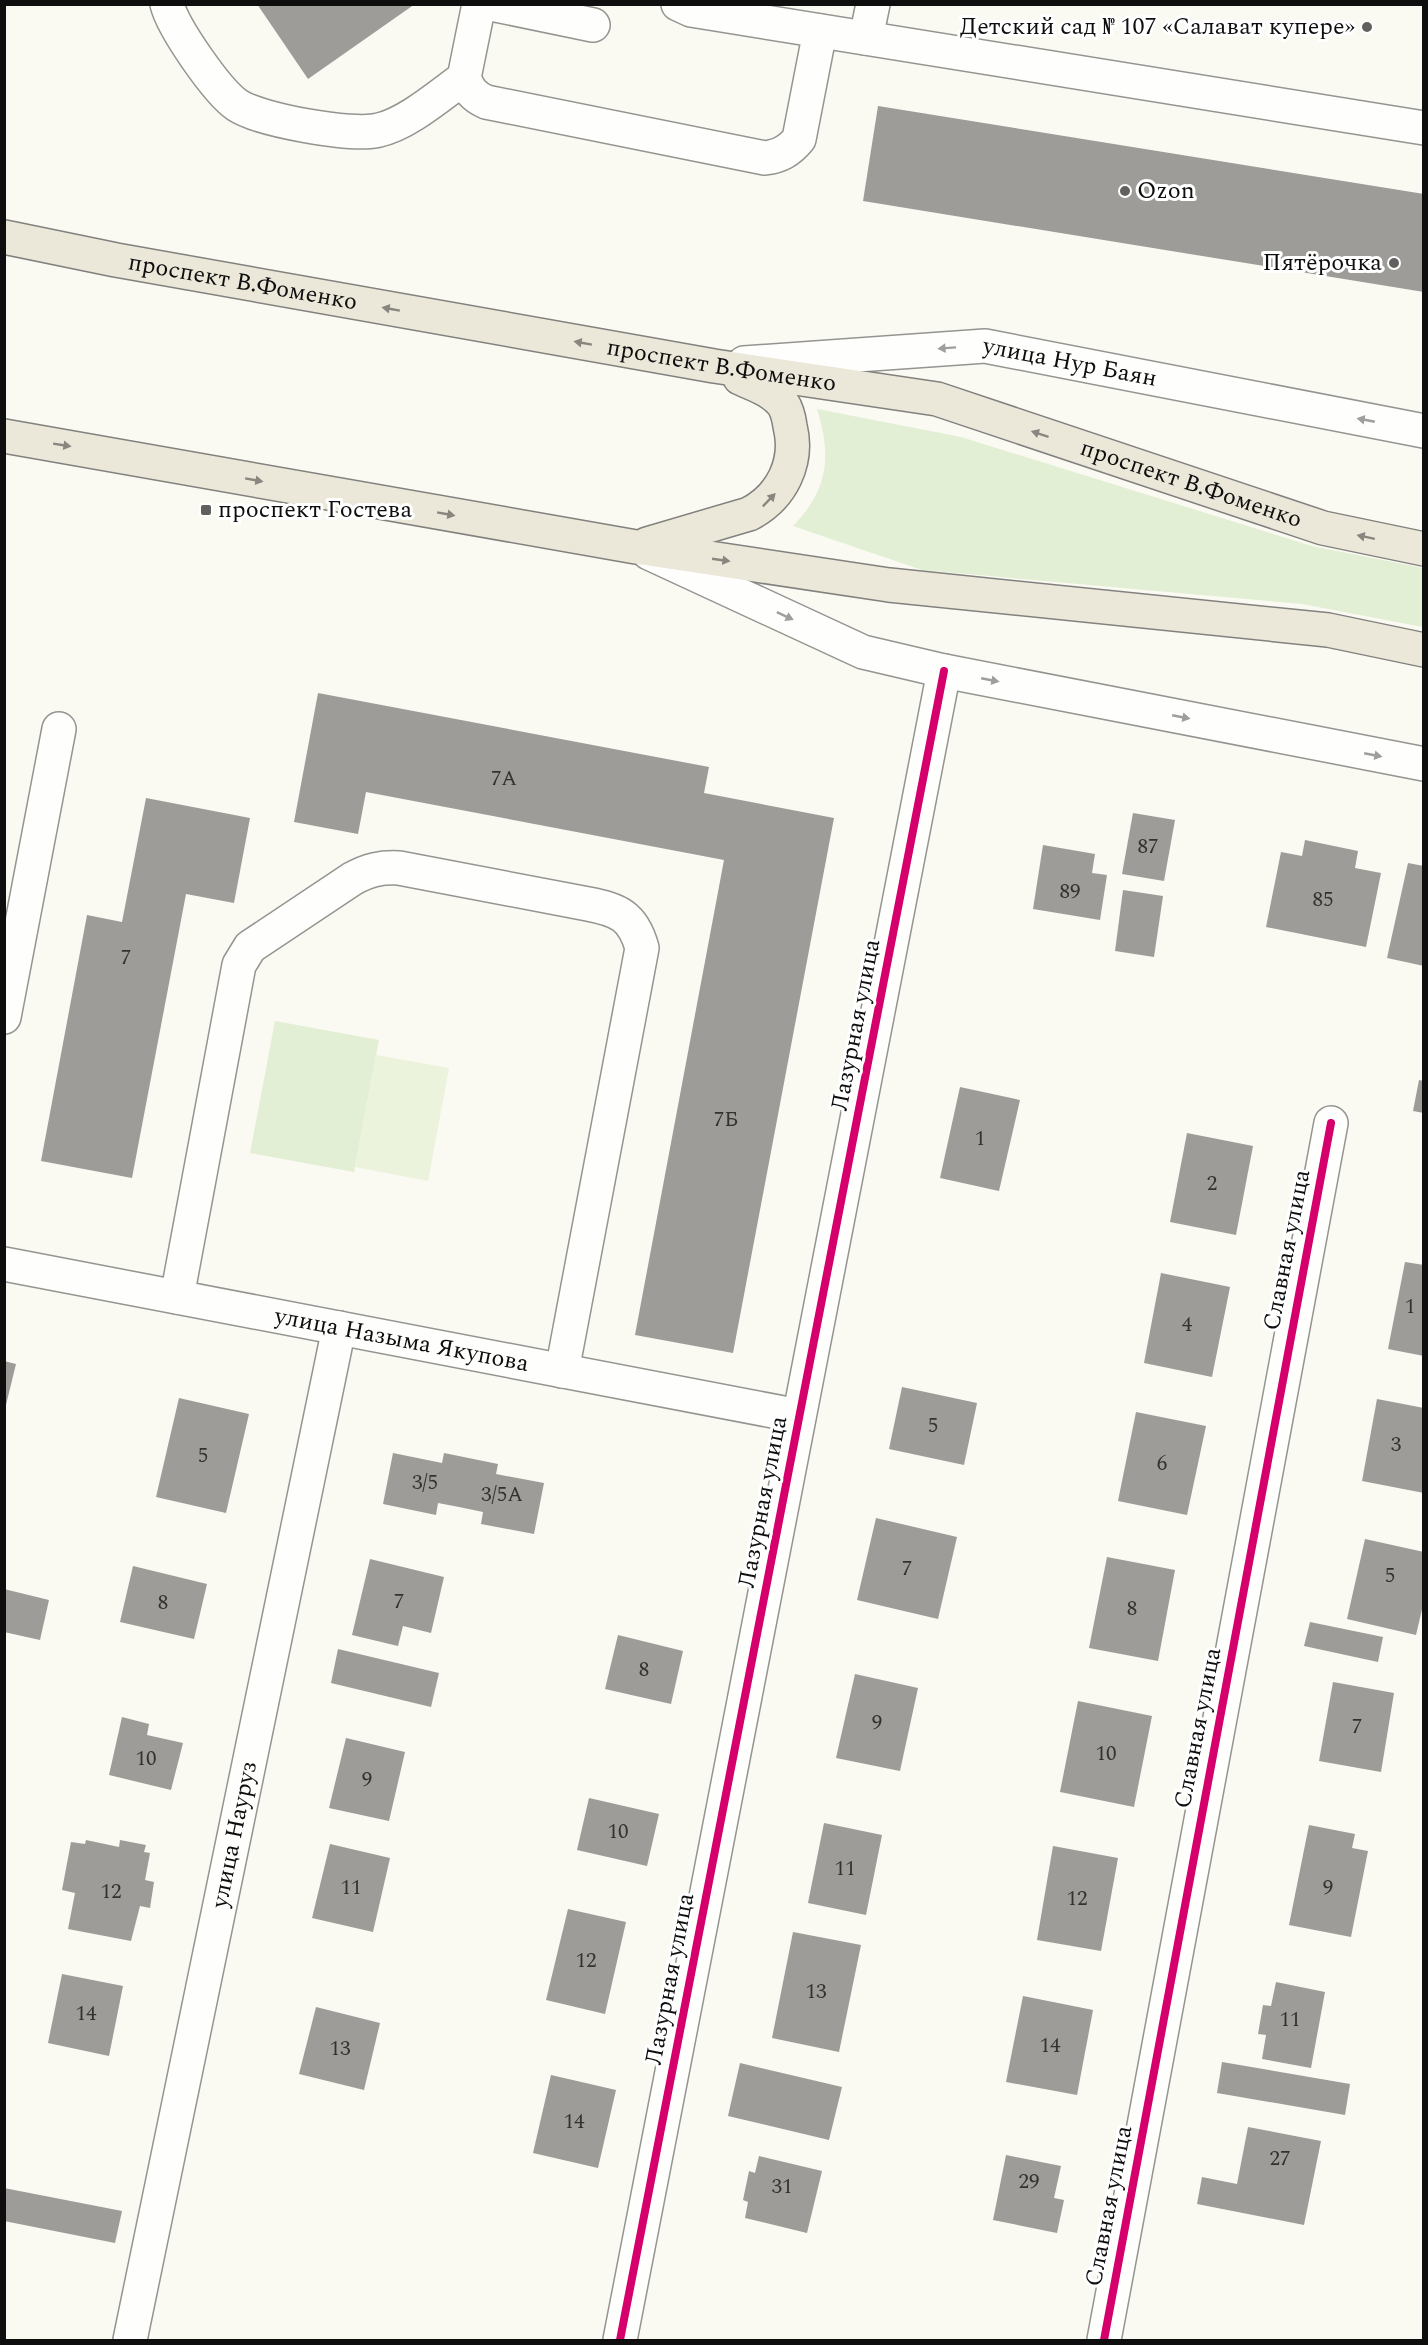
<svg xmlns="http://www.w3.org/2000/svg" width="1428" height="2345" viewBox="0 0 1428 2345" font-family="Spectral,serif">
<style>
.green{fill:#e2efd4}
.pitch{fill:#ecf3dd}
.building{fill:#9e9c98}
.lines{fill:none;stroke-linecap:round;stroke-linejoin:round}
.minor-casing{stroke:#949491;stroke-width:36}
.major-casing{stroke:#82817e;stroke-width:36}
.minor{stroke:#fefefd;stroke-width:33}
.major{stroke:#ebe8da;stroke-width:33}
.cycleway-casing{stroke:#fff;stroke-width:11}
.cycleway{stroke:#d6006c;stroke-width:8}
.oneway{fill:#88867e}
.oneway2{fill:#9e9e9d}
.poi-dot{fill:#61605e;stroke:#fff;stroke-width:2}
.labels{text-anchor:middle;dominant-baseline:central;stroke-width:6;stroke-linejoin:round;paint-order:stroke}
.number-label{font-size:21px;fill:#323230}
.poi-label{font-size:24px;fill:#0e0e0e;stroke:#fff;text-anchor:end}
.street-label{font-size:24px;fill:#0e0e0e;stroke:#fff}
</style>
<rect width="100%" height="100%" fill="#faf9f2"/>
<g class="green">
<path d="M817,409L961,437L1312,546L1423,568V627L1302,604L922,570L793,526C828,490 832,457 817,409Z"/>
<path d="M275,1021L379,1040L354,1172L250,1153Z"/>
</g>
<path class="pitch" d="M376,1055L449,1068L428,1181L355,1167Z"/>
<g class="building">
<path d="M257,4H415L308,79Z"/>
<path d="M878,106L1424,194V292L863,201Z"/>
<path d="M318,693L709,767L704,793L834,818L733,1353L635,1335L724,860L366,792L358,834L294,822Z"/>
<path d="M146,798L250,818L234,903L186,894L132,1178L41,1161L87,915L122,922Z"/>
<path d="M1133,813L1175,820L1164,881L1122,874Z"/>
<path d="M1305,840L1358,851L1355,868L1381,873L1366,947L1266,927L1281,852L1302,856Z"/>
<path d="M1043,845L1095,854L1092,873L1107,875L1100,920L1033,909Z"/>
<path d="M1408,863L1424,866V966L1387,958Z"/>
<path d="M1123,890L1163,896L1154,957L1115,951Z"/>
<path d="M1419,1080L1424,1081V1113L1413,1111Z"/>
<path d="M960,1087L1020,1100L999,1191L940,1178Z"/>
<path d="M1187,1133L1253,1146L1236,1235L1170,1222Z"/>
<path d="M1405,1262L1424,1265V1356L1388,1349Z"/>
<path d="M1161,1273L1230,1287L1212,1377L1144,1363Z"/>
<path d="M4,1361L16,1364L5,1409H4Z"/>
<path d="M902,1387L977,1403L964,1465L889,1449Z"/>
<path d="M179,1398L249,1414L226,1513L156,1497Z"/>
<path d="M1377,1399L1424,1408V1493L1362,1481Z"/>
<path d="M1136,1412L1206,1426L1187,1515L1118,1501Z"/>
<path d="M393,1453L442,1463L444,1453L498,1464L496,1474L544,1483L534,1534L481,1524L483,1512L459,1507L438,1503L436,1515L383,1504Z"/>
<path d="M876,1518L957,1537L938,1619L857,1600Z"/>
<path d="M1365,1539L1424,1552V1601L1416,1635L1347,1619Z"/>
<path d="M1107,1557L1175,1570L1158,1661L1089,1648Z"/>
<path d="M370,1559L444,1577L431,1633L403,1626L398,1646L352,1635Z"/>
<path d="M133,1566L207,1584L194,1639L120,1622Z"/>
<path d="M4,1589L49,1600L40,1640L4,1632Z"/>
<path d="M1310,1622L1383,1637L1378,1662L1304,1646Z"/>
<path d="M618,1635L683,1651L671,1704L605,1689Z"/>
<path d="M338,1649L439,1673L431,1707L331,1683Z"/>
<path d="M855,1674L918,1688L900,1771L836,1758Z"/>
<path d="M1333,1682L1394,1693L1381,1772L1319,1761Z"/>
<path d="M1078,1701L1152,1716L1134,1807L1060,1792Z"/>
<path d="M122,1717L149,1724L147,1735L183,1743L171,1790L109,1775Z"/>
<path d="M346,1738L405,1752L389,1821L329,1808Z"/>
<path d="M589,1798L659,1814L647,1866L577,1850Z"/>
<path d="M824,1823L882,1835L866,1915L808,1903Z"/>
<path d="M1309,1825L1355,1834L1352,1848L1368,1851L1351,1937L1289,1925Z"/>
<path d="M86,1840L119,1847L120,1840L146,1845L144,1852L150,1853L145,1880L154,1882L150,1908L140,1906L131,1941L68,1929L75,1893L62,1890L71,1842L85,1844Z"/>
<path d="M330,1844L390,1858L373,1932L312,1918Z"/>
<path d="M1053,1846L1118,1858L1101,1951L1037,1940Z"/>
<path d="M568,1909L626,1922L605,2014L546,2000Z"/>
<path d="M793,1932L861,1945L839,2052L772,2038Z"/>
<path d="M62,1974L123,1986L109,2056L48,2043Z"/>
<path d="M1276,1982L1325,1992L1311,2068L1262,2059L1266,2035L1258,2034L1263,2005L1271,2006Z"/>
<path d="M1023,1996L1093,2010L1077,2095L1006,2082Z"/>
<path d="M316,2007L380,2023L364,2090L299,2074Z"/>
<path d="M1222,2062L1350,2084L1345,2115L1217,2093Z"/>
<path d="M740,2063L842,2087L829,2140L728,2116Z"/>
<path d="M551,2075L616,2090L598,2168L533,2153Z"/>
<path d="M1248,2127L1321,2141L1304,2225L1197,2204L1202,2177L1237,2184Z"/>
<path d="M1006,2155L1061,2166L1054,2198L1064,2200L1057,2233L993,2220Z"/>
<path d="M759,2156L822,2171L807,2233L745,2218L748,2202L743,2200L749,2171L755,2173Z"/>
<path d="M4,2188L122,2211L115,2243L4,2221Z"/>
</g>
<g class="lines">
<defs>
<g id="minor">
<path d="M167,4C173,28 217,91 237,105C259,120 353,137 379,130C407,124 440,95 464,78L479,4"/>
<path d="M491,4L593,25"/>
<path d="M678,4L691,10L1424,128"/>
<path d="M866,38L873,4"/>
<path d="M464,78C469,90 473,96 486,102L765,158C780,156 789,151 799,139L820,31"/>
<path id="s1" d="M744,363L985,346L1424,431"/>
<path d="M649,553L863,652L944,671L1424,764"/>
<path d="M4,1017L59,729"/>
<path id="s2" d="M4,1264L799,1416"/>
<path d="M177,1297L239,965L250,947L352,879C368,870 381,867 399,868L588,904C619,910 633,916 642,948L562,1371"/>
<path id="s3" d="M130,2340L339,1328"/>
<path d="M620,2340L944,671"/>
<path d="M1104,2340L1331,1123"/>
</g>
<g id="major">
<path id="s4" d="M4,237L116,260L714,366L937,399L1323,528L1424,549"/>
<path d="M4,436L636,547L889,585L1328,630L1424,650"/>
<path d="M647,544L749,514C782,497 799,462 790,426C789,419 787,410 783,404C772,390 755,385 740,378"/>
</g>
</defs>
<use href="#minor" class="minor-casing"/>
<use href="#major" class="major-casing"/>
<use href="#minor" class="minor"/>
<use href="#major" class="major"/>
<defs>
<g id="cycleway">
<path d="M620,2340L944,671"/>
<path d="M1104,2340L1331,1123"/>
</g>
</defs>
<use href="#cycleway" class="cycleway-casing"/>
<use href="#cycleway" class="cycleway"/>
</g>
<defs><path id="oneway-solid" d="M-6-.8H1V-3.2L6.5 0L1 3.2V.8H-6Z" transform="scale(1.5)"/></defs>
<g class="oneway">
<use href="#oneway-solid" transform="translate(391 309) rotate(-170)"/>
<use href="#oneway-solid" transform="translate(583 343) rotate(-170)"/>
<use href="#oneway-solid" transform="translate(1040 434) rotate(-162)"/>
<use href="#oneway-solid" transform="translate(62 445) rotate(9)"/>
<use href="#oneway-solid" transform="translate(254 480) rotate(10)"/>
<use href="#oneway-solid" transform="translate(769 500) rotate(-46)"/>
<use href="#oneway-solid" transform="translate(446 514) rotate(10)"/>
<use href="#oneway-solid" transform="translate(1366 537) rotate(-168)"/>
<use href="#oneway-solid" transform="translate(721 560) rotate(8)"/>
</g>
<g class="oneway2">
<use href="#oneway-solid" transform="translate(947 348) rotate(176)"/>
<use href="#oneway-solid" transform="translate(1366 420) rotate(-169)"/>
<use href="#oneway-solid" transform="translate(785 616) rotate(25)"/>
<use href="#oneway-solid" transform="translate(990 680) rotate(11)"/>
<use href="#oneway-solid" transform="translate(1181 717) rotate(11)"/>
<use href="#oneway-solid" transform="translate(1373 755) rotate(11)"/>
</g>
<g class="poi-dot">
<circle cx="1367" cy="27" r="6"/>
<circle cx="1125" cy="191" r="6"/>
<circle cx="1394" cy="263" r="6"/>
<rect x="200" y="504" width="12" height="12" rx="3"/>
</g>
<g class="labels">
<g class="number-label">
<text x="504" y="779">7А</text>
<text x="1148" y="847">87</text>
<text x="1070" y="892">89</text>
<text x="1323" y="900">85</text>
<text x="126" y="958">7</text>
<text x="726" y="1120">7Б</text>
<text x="980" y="1139">1</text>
<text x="1212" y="1184">2</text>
<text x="1410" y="1307">1</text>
<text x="1187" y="1325">4</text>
<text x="933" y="1426">5</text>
<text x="1396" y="1445">3</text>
<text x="203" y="1456">5</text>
<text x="1162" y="1464">6</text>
<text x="425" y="1483">3/5</text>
<text x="502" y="1495">3/5А</text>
<text x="907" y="1569">7</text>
<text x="1390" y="1576">5</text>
<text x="399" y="1602">7</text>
<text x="163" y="1603">8</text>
<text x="1132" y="1609">8</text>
<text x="644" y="1670">8</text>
<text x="877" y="1723">9</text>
<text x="1357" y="1727">7</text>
<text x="1106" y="1754">10</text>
<text x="146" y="1759">10</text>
<text x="367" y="1780">9</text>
<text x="618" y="1832">10</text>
<text x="845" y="1869">11</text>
<text x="351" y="1888">11</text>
<text x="1328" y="1888">9</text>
<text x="111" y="1892">12</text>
<text x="1077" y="1899">12</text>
<text x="586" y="1961">12</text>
<text x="816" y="1992">13</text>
<text x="86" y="2014">14</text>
<text x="1290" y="2020">11</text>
<text x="1050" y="2046">14</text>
<text x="340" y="2049">13</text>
<text x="574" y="2122">14</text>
<text x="1280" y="2159">27</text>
<text x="1029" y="2182">29</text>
<text x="782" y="2187">31</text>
</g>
<g class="poi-label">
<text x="1355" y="27">Детский сад № 107 «Салават купере»</text>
<text x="1137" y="191" text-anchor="start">Ozon</text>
<text x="1382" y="263">Пятёрочка</text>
<text x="218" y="510" text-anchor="start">проспект Гостева</text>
</g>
<g class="street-label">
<text stroke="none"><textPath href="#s4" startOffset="243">проспект В.Фоменко</textPath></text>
<text stroke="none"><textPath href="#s1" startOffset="328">улица Нур Баян</textPath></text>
<text stroke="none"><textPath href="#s4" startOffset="729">проспект В.Фоменко</textPath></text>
<text stroke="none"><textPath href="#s4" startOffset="1215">проспект В.Фоменко</textPath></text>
<text transform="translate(856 1025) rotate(-79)">Лазурная улица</text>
<text transform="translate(1287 1250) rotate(-79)">Славная улица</text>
<text stroke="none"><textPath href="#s2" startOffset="405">улица Назыма Якупова</textPath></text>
<text transform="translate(763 1502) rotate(-79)">Лазурная улица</text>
<text transform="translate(1198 1728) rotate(-79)">Славная улица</text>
<text stroke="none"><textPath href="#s3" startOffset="516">улица Науруз</textPath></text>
<text transform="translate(670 1979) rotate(-79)">Лазурная улица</text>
<text transform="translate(1109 2206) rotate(-79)">Славная улица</text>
</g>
</g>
<rect width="1428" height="2345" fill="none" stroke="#0e0e0e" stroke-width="12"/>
</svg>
